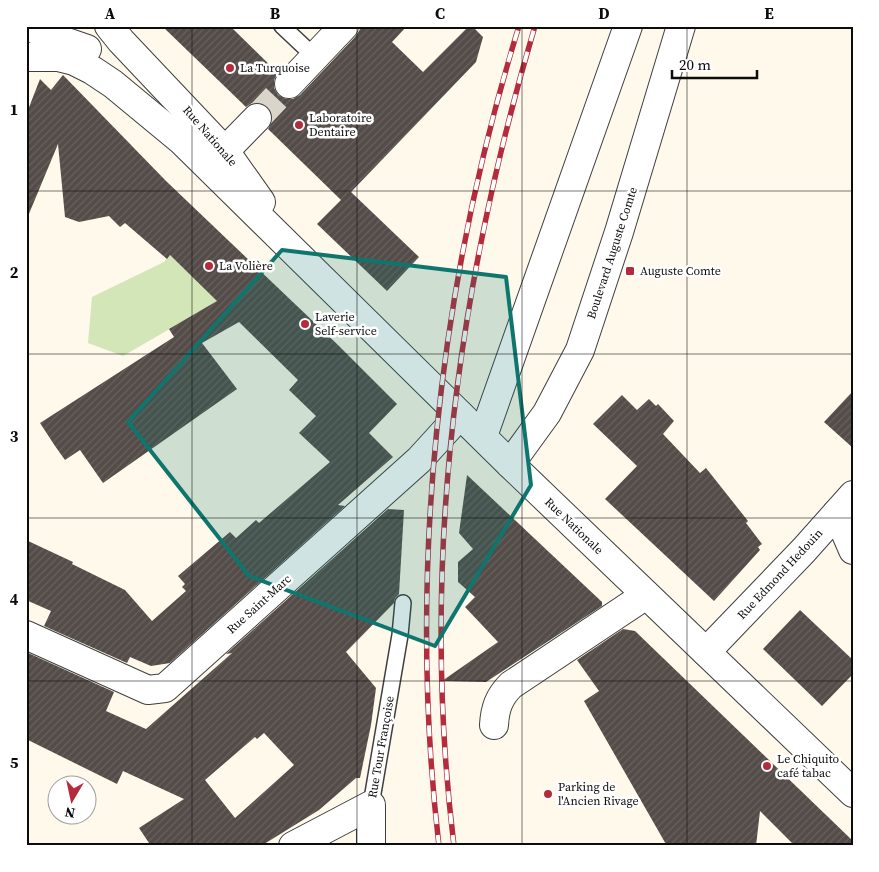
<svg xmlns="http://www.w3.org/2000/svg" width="879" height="872" viewBox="0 0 879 872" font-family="'Source Serif 4',serif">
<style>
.grass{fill:#d3e6b7}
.building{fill:url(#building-hatch);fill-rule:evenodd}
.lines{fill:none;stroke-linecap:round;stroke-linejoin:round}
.minor-tunnel{stroke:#dad5ca;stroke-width:28;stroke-dasharray:28 14;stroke-linecap:butt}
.service-casing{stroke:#3f3f3f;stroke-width:18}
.minor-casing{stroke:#3f3f3f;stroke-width:30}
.service{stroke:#fff;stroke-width:15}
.minor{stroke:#fff;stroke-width:28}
.rail-casing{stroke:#b42b3c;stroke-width:5.5}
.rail{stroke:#fff;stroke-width:4;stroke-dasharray:11;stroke-linecap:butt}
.marked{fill:#0f766e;fill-opacity:0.2;stroke:#0f766e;stroke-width:4;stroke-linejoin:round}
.grid{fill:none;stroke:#0c0c0c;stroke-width:1;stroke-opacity:0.55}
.poi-dot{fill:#b42b3c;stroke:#fff;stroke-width:2}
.labels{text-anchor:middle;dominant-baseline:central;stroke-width:5;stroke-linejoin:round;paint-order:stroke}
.poi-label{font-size:12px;fill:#0c0c0c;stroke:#fff;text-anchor:start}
.street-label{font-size:12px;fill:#0c0c0c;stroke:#fff}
.neatline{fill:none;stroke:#0c0c0c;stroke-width:2}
.grid-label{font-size:16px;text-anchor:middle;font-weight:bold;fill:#0c0c0c}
</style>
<defs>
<pattern id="building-hatch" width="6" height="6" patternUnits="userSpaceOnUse" patternTransform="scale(1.25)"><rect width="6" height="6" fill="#544c48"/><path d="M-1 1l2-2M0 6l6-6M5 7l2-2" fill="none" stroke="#68615e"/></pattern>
</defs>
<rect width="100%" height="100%" fill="#fef9eb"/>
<path class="grass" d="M170,255L218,301L123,356L88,343L92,297L164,262Z"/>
<g class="building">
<path d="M162,26H230L278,73L274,80V88L278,95L286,99H293L300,95L355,37L362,26H407L392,42L423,72L469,26H472L483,37L476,62L351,192L419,257L387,291L317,224L341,200L268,129L272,121V113L268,107L260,103H252L246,107Z"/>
<path d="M63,75L166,181L338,345L397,404L369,433L393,457L338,505L345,506L170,663L151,666L130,657L127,663L44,626L51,611L26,600V540L73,562L72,564L125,590L152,621L186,591L182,587L185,584L178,576L230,532L236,538L256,520L259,523L330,462L299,433L316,416L289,390L298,380L239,322L202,343L237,389L103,483L80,450L65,460L55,446L40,423L174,337L169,329L217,301L170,255L167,259L125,223L120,227L109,216L79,222L65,217L58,144L26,221V115L40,79L51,90Z"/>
<path d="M853,391V448L824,422Z"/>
<path d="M622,395L637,410L649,399L656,406L658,404L674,421L663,434L700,473L706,468L748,521L746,523L762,544L758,547L760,550L714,601L605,499L637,466L593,424Z"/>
<path d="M467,475L602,602V606L486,682L442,681L498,642L465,607L475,597L458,582V562L473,549L459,533Z"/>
<path d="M388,509L404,510L399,594L395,598L394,603L346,652L376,688L371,725L360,778H356L319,810L261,846H151L139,828L184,799L123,771L117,784L26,739V652L114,692L106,711L146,729L232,653L226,654ZM264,733L294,765L235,818L205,780L255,737L257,739Z"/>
<path d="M800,610L853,660V674L822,706L763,649Z"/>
<path d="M623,629L635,631L853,841V846H795L760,811L756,846H667L584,701L599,691L577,660Z"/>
</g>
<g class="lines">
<path class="minor-tunnel" d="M257,118L289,84"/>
<defs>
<g id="service">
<path d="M282,26L315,57"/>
<path d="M371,805L400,635L403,603"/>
</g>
<g id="minor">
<path d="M28,26L46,35L87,49"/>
<path d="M109,26L121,41L225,151L261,202"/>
<path d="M26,57H58L74,61L92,70L113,84L182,141L510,464L853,793"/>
<path d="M289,84L344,26"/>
<path d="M213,163L257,118"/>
<path d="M483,436L628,26"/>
<path d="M510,464L547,413L580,350L619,232L681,26"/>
<path d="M837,513L853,550"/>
<path d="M26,635L148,690L165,688L419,460L460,415"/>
<path d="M706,652L804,550L853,495"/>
<path d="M494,725C495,708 499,697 511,685L646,595"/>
<path d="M293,846L371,805V846"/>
</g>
</defs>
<use href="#service" class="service-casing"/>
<use href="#minor" class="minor-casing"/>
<use href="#service" class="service"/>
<use href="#minor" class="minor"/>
<defs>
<g id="rail">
<path d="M439,846C407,573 438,288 519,26"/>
<path d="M454,846C420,570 456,291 535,26"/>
</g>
</defs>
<use href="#rail" class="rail-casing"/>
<use href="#rail" class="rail"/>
</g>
<path class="marked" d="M282,250L506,277L531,485L435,646L249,576L128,422Z"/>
<path class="grid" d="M192,26V846M357,26V846M522,26V846M687,26V846M26,191H853M26,354H853M26,518H853M26,681H853"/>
<g class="poi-dot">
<circle cx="230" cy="68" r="5"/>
<circle cx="299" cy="125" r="5"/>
<circle cx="209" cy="266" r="5"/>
<rect x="625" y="266" width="10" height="10" rx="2.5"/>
<circle cx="305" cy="324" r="5"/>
<circle cx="767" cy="766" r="5"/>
<circle cx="548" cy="794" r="5"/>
</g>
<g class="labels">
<g class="poi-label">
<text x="240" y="68">La Turquoise</text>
<text x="309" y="118">Laboratoire<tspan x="309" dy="14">Dentaire</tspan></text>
<text x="219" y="266">La Volière</text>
<text x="640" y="271">Auguste Comte</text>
<text x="315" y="317">Laverie<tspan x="315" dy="14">Self-service</tspan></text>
<text x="777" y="759">Le Chiquito<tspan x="777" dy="14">café tabac</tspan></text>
<text x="558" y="787">Parking de<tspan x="558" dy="14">l'Ancien Rivage</tspan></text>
</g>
<g class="street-label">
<text transform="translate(210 136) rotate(49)">Rue Nationale</text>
<text transform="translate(612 253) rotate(-72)">Boulevard Auguste Comte</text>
<text transform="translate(574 526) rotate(44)">Rue Nationale</text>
<text transform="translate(780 574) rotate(-47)">Rue Edmond Hedouin</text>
<text transform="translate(259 604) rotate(-42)">Rue Saint-Marc</text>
<text transform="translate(381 747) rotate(-80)">Rue Tour Françoise</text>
</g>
</g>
<rect width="879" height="872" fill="none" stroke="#ffffff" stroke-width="55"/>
<g transform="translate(72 800) rotate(189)"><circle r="24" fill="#ffffff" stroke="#9e9e9e"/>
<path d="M0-4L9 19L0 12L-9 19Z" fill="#b42b3c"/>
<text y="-8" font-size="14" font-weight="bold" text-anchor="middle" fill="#0c0c0c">N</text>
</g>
<path d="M672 70v8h85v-8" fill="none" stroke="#0c0c0c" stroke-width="2.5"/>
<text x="679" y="70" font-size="15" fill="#0c0c0c" stroke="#ffffff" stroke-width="4" paint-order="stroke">20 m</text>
<rect x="28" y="28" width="824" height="816" class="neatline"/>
<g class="grid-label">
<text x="110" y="19">A</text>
<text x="275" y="19">B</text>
<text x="440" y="19">C</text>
<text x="604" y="19">D</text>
<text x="769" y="19">E</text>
<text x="14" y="115">1</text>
<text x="14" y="278">2</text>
<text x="14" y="442">3</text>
<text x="14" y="605">4</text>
<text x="14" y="768">5</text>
</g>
</svg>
